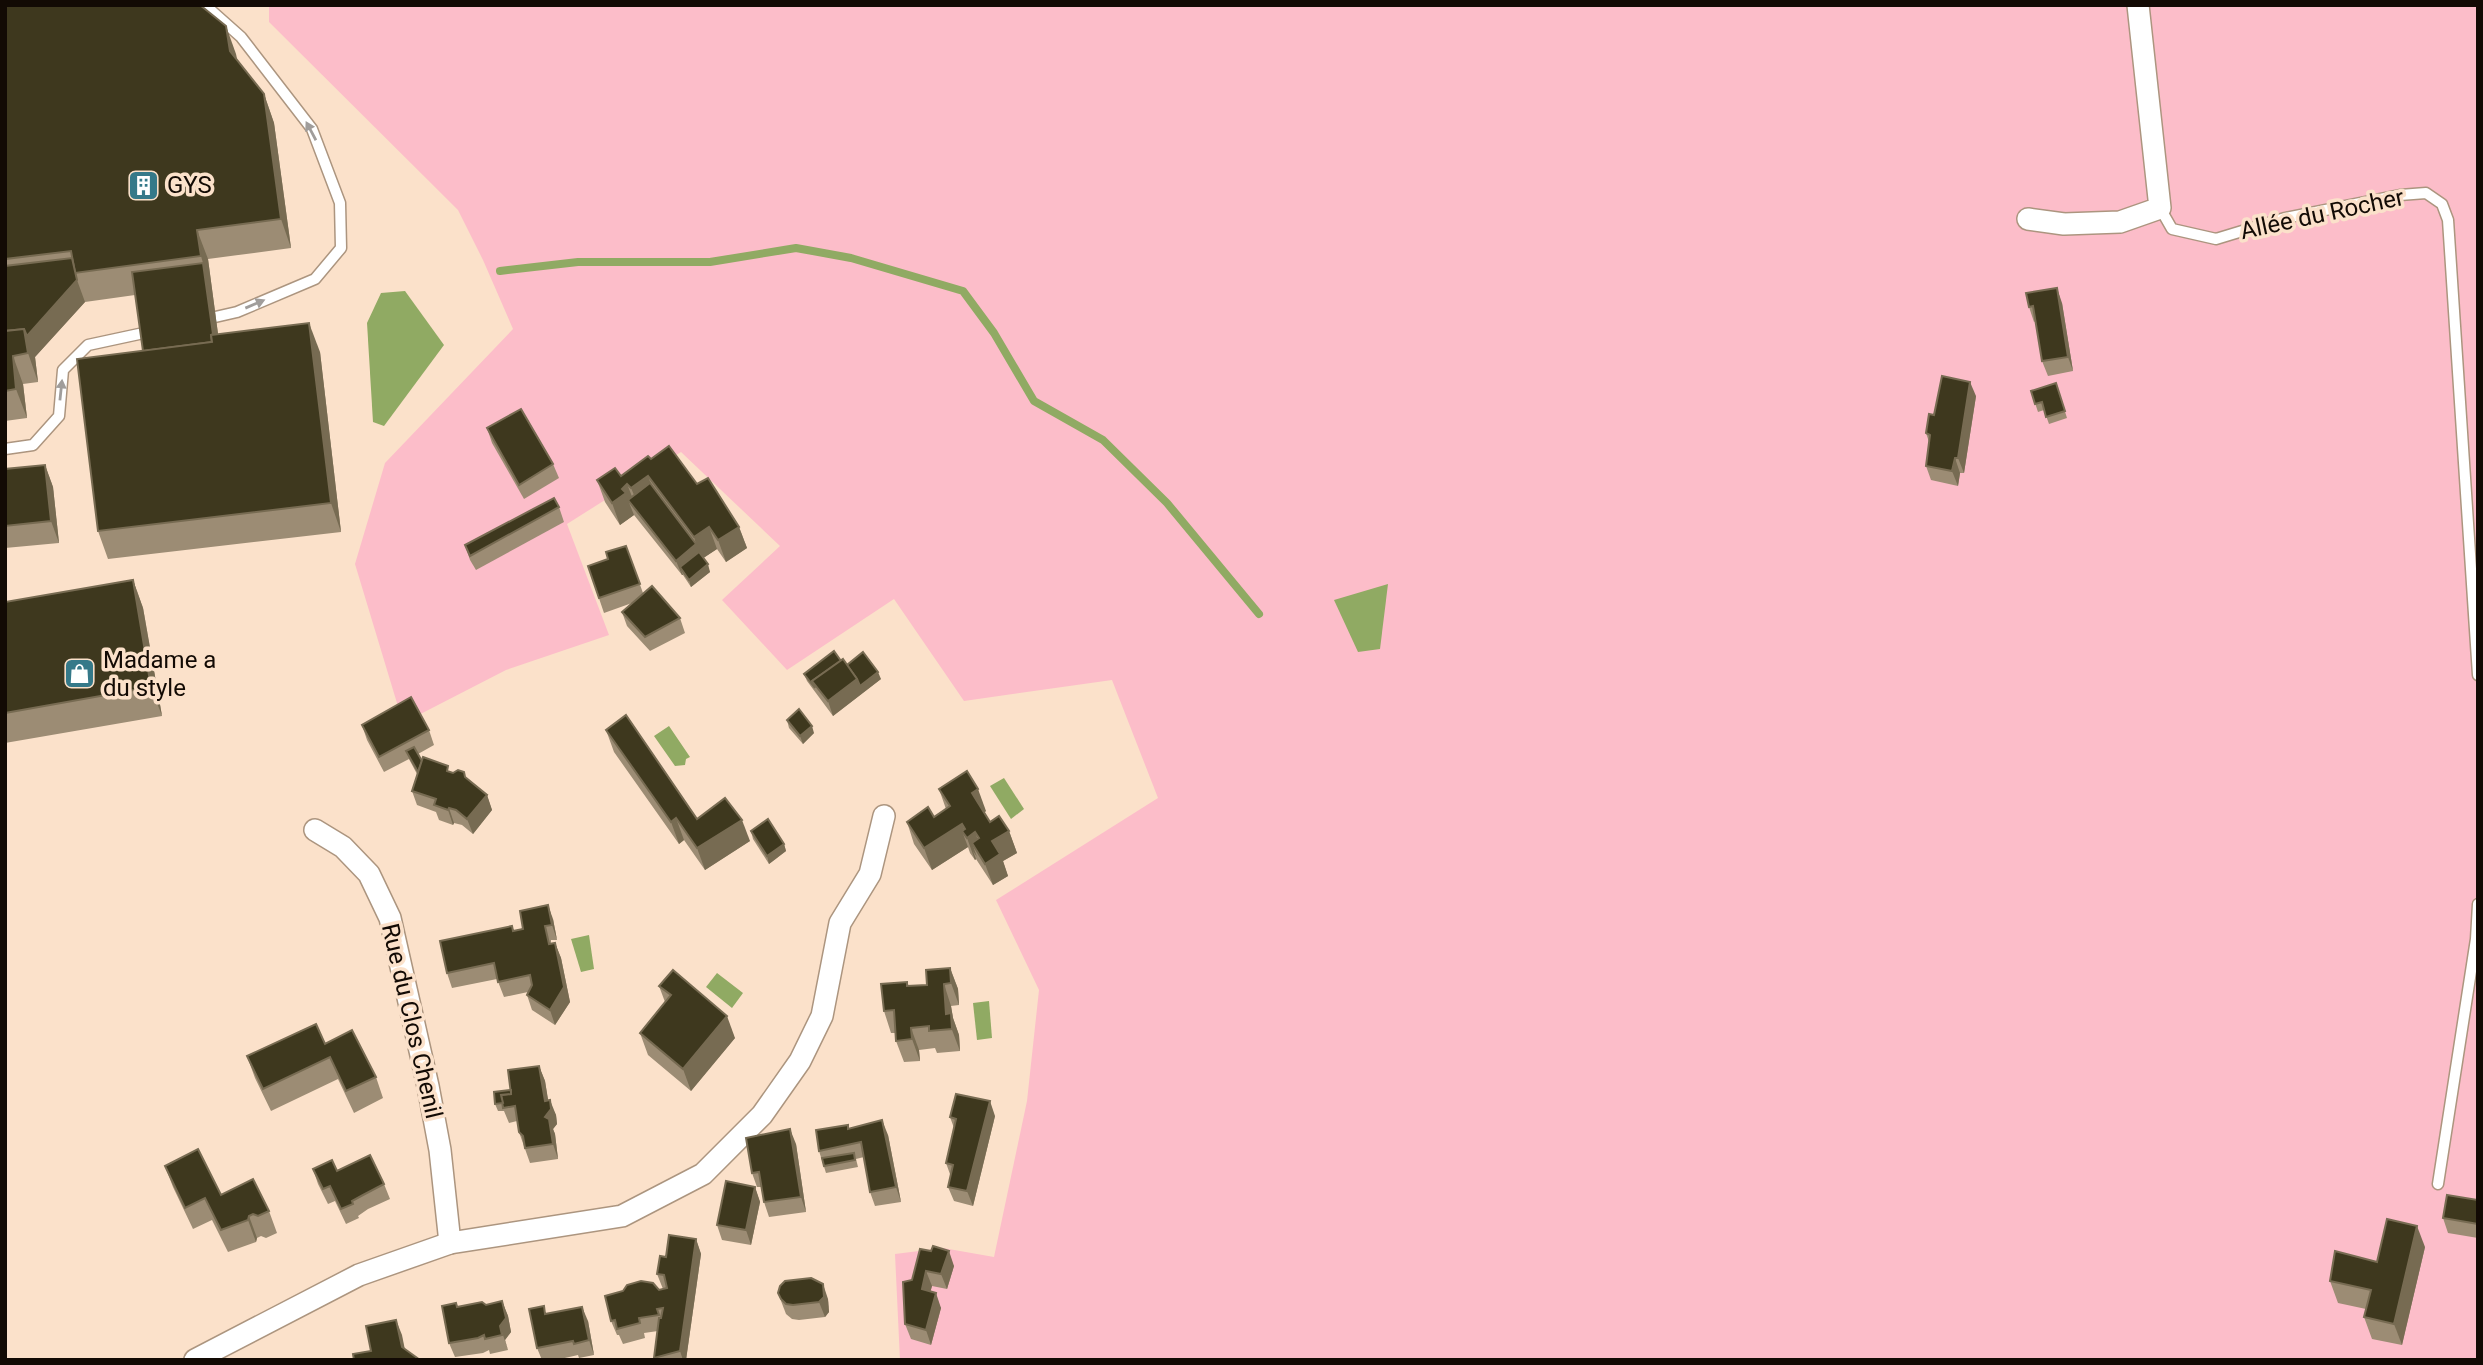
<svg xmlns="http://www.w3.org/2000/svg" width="2483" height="1365" viewBox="0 0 2483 1365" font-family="Roboto,sans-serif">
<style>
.green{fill:#fcbdc9}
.water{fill:#90aa63}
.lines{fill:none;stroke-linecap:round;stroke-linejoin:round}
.stream{stroke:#90aa63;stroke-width:8}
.service-casing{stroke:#ac957f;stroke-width:13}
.minor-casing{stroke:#ac957f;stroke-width:24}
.service{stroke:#fff;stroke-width:10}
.minor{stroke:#fff;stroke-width:21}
.wall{fill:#9c8c74}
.shaded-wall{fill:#776b52}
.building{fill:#3e381e;stroke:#776b52;stroke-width:2}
.oneway{fill:#a09d9b}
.labels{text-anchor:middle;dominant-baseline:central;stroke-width:7;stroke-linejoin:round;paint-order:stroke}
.poi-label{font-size:24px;fill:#120a04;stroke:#fbe1ca;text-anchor:start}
.street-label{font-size:24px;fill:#120a04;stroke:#fbe1ca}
</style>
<rect width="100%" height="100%" fill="#fbe1ca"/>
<path class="green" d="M269,5H2478V1360H900L895,1254L943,1248L994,1257L1027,1101L1039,990L996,900L1158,798L1112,680L964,701L894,599L787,670L722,600L780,546L681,452L567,524L609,635L506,670L403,723L355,564L385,463L513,329L483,260L458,210L269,22Z"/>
<g class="water">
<path d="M405,291L444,345L384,426L373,422L367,323L381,293Z"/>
<path d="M1388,584L1380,649L1358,652L1334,600Z"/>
<path d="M669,726L690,757L686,759L685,765L675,766L654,736Z"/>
<path d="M1004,778L1024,809L1011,819L990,786Z"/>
<path d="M589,935L594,969L581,972L571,939Z"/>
<path d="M717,973L743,993L732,1008L706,987Z"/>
<path d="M989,1001L992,1038L977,1040L973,1003Z"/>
</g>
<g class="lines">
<path class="stream" d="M500,271L578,262H710L796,248L851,258L963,291L994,333L1034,401L1103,440L1167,503L1259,614"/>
<defs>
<g id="service">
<path d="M2160,208L2172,229L2216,239L2285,218L2400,195L2426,193L2442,204L2448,220L2478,675"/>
<path d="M202,320L237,312L315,279L341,248L340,203L312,129L241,37L205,5"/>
<path d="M5,449L33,445L59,416L63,370L88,345L153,331"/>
<path d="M2438,1184L2476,939L2478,904"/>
</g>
<g id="minor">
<path d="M2028,219L2064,224L2120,222L2160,208L2138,5"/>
<path d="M315,830L343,847L369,874L390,918L428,1086L440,1150L450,1243"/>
<path d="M195,1360L359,1275L450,1243L622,1216L703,1174L762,1115L800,1061L822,1016L840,923L870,874L884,816"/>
</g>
</defs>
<use href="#service" class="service-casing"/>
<use href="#minor" class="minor-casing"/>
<use href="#service" class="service"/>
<use href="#minor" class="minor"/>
</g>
<g class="wall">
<path d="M5,5L236,54L237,61L264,94L274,123L291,248L208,259L218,334L320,352L341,532L108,559L98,531L143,351L135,295L85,302L35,357L38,382L23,384L27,418L5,421Z"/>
<path d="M2062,303L2073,371L2048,376L2042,361L2036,321L2034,322L2029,307Z"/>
<path d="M2056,383L2067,418L2049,424L2044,410L2038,412L2031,391Z"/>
<path d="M1976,396L1964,473H1960L1958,486L1931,480L1926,466L1929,442L1926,433L1934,415Z"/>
<path d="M487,428L553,464L559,478L524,499L492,443Z"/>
<path d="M651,459L697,484L739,527L747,548L726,562L717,549L703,558L710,572L691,587L683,575H682L634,515L620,525L605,502L597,480L621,476Z"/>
<path d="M45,465L53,487L59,543L5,548V469Z"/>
<path d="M559,507L564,522L476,570L470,560L465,545Z"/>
<path d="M626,546L643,593L680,618L685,633L650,651L627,626L622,612L632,603L604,613L588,566L608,559Z"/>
<path d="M133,580L143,608L162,716L5,743V602Z"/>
<path d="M841,661L847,665L881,679L833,716L807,681L804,674Z"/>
<path d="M787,720L814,733L803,744L789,728Z"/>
<path d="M362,725L429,730L434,745L418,754L422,761L466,778L487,795L492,810L473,834L462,825L454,823L453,825L439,820L436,812L417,805L412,791L417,774L409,759L384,772L367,740Z"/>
<path d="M606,730L697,819L750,841L705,870L684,840L679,844L614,752Z"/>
<path d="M939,789L986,811L984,813L990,822L1009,831L1017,853L1003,861L1008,876L993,885L976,859L975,860L970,853L968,847L932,870L914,844L907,822L934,817L946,809Z"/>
<path d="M751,831L784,844L786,851L769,864L753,839Z"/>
<path d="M553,919L557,940H551V944L555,943L561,958L570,1002L555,1025L532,1010L527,995L528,992L504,997L497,979L452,988L447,973L512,926L514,931Z"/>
<path d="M950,968L958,989L959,1005L951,1006L953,1018L959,1035L960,1051L937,1053L935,1048L919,1050L920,1061L904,1062L896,1041V1033H891L884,1011L907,982L909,986L927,985Z"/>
<path d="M659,986L735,1038L691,1091L648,1055L640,1033L665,1002Z"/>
<path d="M325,1044L376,1077L383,1098L354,1113L338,1079L271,1111L255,1078L247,1056Z"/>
<path d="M539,1066L545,1081L548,1101L556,1115L557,1124L553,1129L555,1134L558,1159L530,1163L519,1132L517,1121L509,1123L504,1111H498L495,1104Z"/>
<path d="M995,1116L973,1206L954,1201L948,1187L951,1177L946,1163L954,1128L950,1117Z"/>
<path d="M848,1125L849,1129L888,1135L901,1202L875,1206L870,1192L864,1157L856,1159L858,1167L826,1173L819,1151Z"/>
<path d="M796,1144L806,1212L769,1217L764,1202L761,1187H757L752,1173Z"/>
<path d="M165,1166L221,1195L269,1211L277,1233L266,1238L261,1236L257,1238L256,1242L228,1252L212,1220L193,1229L173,1187Z"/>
<path d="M313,1169L337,1171L384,1184L390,1199L368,1209L358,1216L359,1218L346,1224L335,1201L328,1204L318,1184Z"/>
<path d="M755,1187L760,1202L751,1245L722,1240L717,1225Z"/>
<path d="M2478,1200V1238L2448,1233L2443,1218Z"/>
<path d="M696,1239L701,1254L686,1360H655L654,1358L658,1331L644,1333L645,1338L623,1344L619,1335H617L611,1321L659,1290L665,1289H663L657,1274L666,1257Z"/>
<path d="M2425,1247L2402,1345L2372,1339L2364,1317L2366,1309L2338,1303L2330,1281L2377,1262Z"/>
<path d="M920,1249L954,1266L947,1289L932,1286L930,1292L941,1308L931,1345L911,1339L905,1324L912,1280Z"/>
<path d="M778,1293L828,1299L829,1312L825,1317L799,1320L792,1319L786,1314Z"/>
<path d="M502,1301L508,1316L511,1332L505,1340L508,1350L490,1354L489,1350L483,1353L455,1357L449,1343L457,1307L486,1305Z"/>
<path d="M546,1314L588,1321L594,1355L579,1358L578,1355L556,1360H542L537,1348Z"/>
</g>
<g class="shaded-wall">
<path d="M226,26L236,54L240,80L230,51Z"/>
<path d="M264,94L274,123L291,248L281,219Z"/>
<path d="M197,230L208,259L223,371L215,349L203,263L201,256Z"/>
<path d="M77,280L85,302L35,357L38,382L28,353L24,329Z"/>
<path d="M2057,288L2062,303L2073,371L2068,357Z"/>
<path d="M309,323L320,352L341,532L331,503Z"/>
<path d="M13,356L23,384L27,418L16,389Z"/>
<path d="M1970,382L1976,396L1964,473L1958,458Z"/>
<path d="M1955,458L1960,473L1958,486L1952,471Z"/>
<path d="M45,465L53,487L59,543L51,521Z"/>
<path d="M648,476L656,498L637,512L628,500L634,515L620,525L612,503L624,494L622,489L627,484L635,504L637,502L631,488Z"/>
<path d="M709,527L717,549L702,559L680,567L683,575H682L676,561L696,544L694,537Z"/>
<path d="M739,527L747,548L726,562L718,540Z"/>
<path d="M708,564L710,572L691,587L689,580Z"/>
<path d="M133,580L143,608L162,716L151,687Z"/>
<path d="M878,672L881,679L833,716L828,701L857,679Z"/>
<path d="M812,726L814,733L803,744L800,736Z"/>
<path d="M978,789L986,811L980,815L972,793Z"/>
<path d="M487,795L492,810L473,834L467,819Z"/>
<path d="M449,808L454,823L453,825L448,810Z"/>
<path d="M676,818L684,840L679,844L671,822Z"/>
<path d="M742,820L750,841L705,870L697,848Z"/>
<path d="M962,824L967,838L975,832L983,854L972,843L977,857L973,851L976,859L975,860L967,838L962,831L968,847L932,870L924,848Z"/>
<path d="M1009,831L1017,853L1003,861L1008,876L993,885L985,864L992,841Z"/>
<path d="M784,844L786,851L769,864L767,856Z"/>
<path d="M548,905L553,919L557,940L552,925Z"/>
<path d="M555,943L561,958L570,1002L555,1025L550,1010Z"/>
<path d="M950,968L958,989L959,1005L951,983Z"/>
<path d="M944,984L951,1006L953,1018L959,1035L960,1051L946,1014Z"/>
<path d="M727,1016L735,1038L691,1091L683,1069Z"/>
<path d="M911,1028L919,1050L920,1061L912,1039Z"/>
<path d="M539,1066L545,1081L550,1111V1100L556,1115L557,1124L553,1129L555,1134L558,1159L553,1144L545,1117V1101Z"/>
<path d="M990,1101L995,1116L973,1206L967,1191Z"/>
<path d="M882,1120L888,1135L901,1202L896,1187Z"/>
<path d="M790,1129L796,1144L806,1212L801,1197Z"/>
<path d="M755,1187L760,1202L751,1245L746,1230Z"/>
<path d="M249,1216L257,1238L256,1242L248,1220Z"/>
<path d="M2417,1226L2425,1247L2402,1345L2394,1324Z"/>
<path d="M696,1239L701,1254L686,1360H683L680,1351Z"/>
<path d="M949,1251L954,1266L947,1289L941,1274Z"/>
<path d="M926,1271L932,1286L927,1304L922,1289Z"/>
<path d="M823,1284L828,1299L829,1312L825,1317L819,1302Z"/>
<path d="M936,1293L941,1308L931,1345L926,1330Z"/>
<path d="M502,1301L508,1316L511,1332L505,1340L508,1350L500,1326Z"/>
<path d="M582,1307L588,1321L594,1355L589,1340Z"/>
<path d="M396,1320L402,1335L407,1360L402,1347Z"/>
</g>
<g class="building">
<path d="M5,5H200L226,26L230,51L264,94L281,219L197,230L201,256L75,273L71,251L5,259Z"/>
<path d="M72,258L77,280L27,336L24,329L5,331V266Z"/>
<path d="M203,263L213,334L211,335L212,342L143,351L132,272Z"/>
<path d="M2057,288L2068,357L2042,361L2033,306L2029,307L2026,293Z"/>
<path d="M309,323L331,503L98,531L77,359L212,342L211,335Z"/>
<path d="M24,329L28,353L13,356L16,389L5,391V331Z"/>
<path d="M1942,376L1970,382L1958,458H1955L1952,471L1926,466L1930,435L1926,433L1929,414L1934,415Z"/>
<path d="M2056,383L2065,411L2046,417L2042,402L2035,404L2031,391Z"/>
<path d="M521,409L553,464L519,485L487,428Z"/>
<path d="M669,446L697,484L708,478L739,527L718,540L709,527L694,537L648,476L631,488L627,484L622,489L626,493L612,503L597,480L615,468L621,476L648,456L651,459Z"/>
<path d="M45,465L51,521L5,526V469Z"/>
<path d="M650,483L696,544L676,561L628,500Z"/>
<path d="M554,498L559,507L470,556L465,545Z"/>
<path d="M626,546L640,584L599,598L588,566L608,559L606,552Z"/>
<path d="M699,552L708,564L689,580L680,567Z"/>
<path d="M133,580L151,687L5,713V602Z"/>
<path d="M652,586L680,618L645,637L622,612Z"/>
<path d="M834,651L841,661L812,681L815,688L804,674Z"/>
<path d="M863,652L878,672L860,686L857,679L847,665Z"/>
<path d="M843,659L857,679L828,701L812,681Z"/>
<path d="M411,697L429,730L379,757L362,725Z"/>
<path d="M799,709L812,726L800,736L787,720Z"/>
<path d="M626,715L697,819L725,798L742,820L697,848L676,818L671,822L606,730Z"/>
<path d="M414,747L422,761L418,772L406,751Z"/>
<path d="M423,757L448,766L447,771L453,773L458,770L464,772L465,777L487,795L467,819L456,810L449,808L448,810L434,805L436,799L412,791Z"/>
<path d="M967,771L978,789L972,793L990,822L999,816L1009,831L992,841L1000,854L985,864L972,843L979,838L975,832L967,838L962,831L965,829L962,824L924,848L907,822L928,807L934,817L950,806L939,789Z"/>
<path d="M768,819L784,844L767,856L751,831Z"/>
<path d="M548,905L552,925L545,926L549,944L555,943L564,987L550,1010L527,995L532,985L530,975L498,982L494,963L447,973L440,941L512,926L513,931L523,929L520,911Z"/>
<path d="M950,968L951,983L944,984L946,1014L951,1013L952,1029L929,1031V1026L911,1028L912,1039L896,1041L894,1010L884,1011L881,984L907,982V986L927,985L926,970Z"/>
<path d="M673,970L727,1016L683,1069L640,1033L671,995L659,986Z"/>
<path d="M316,1024L325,1044L352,1030L376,1077L346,1091L330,1057L263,1089L247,1056Z"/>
<path d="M539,1066L545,1101L550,1100L551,1109L545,1117L549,1119L553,1144L525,1148L523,1136L519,1132L515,1106L503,1108L501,1095L511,1094L508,1070Z"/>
<path d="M511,1090V1094L501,1095L503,1103L495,1104L494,1092Z"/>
<path d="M956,1094L990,1101L967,1191L948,1187L953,1165L946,1163L956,1119L950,1117Z"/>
<path d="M882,1120L896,1187L870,1192L861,1142L819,1151L816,1130L848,1125V1129Z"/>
<path d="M790,1129L801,1197L764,1202L759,1172L752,1173L746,1138Z"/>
<path d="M198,1149L221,1195L253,1179L269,1211L258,1216L253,1214L249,1216L248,1220L221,1230L205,1198L185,1208L165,1166Z"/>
<path d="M854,1153L855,1160L824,1166L822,1158Z"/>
<path d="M370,1155L384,1184L363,1195L352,1201L353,1204L341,1209L330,1186L323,1189L313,1169L332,1160L337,1171Z"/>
<path d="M726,1181L755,1187L746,1230L717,1225Z"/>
<path d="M2447,1195L2478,1200V1224L2443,1218Z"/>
<path d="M2387,1219L2417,1226L2394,1324L2364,1317L2371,1290L2330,1281L2335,1251L2377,1262Z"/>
<path d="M669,1235L696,1239L680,1351L654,1358L659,1318H661L663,1308L657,1309L659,1315L639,1318L640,1323L617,1329L615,1320L611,1321L605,1296L623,1291L627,1285L641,1281L653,1283L659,1290L667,1288L664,1275L657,1274L660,1256L666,1257Z"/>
<path d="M933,1246L949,1251L941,1274L926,1271L922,1289L936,1293L926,1330L905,1324L903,1282L912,1280L920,1249L931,1251Z"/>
<path d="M811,1278L823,1284L824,1297L819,1302L793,1305L786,1304L781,1299L778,1293L780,1286L785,1281Z"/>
<path d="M502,1301L506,1318L500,1326L502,1335L485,1339L484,1335L478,1338L449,1343L442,1306L456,1303L457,1307L482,1302L486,1305Z"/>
<path d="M544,1306L545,1314L582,1307L589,1340L574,1344L573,1341L537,1348L529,1309Z"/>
<path d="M396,1320L402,1347L420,1360H354L353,1354L371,1351L366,1326Z"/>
</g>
<defs><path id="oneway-solid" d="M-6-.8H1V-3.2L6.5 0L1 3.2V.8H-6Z" transform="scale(1.75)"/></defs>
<g class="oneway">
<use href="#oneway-solid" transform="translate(311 131) rotate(-118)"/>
<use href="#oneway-solid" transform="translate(255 304) rotate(-23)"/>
<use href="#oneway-solid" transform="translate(61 390) rotate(-84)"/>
</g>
<defs>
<symbol id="building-square" viewBox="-11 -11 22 22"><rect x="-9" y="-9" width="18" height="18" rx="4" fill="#357989" stroke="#fbe1ca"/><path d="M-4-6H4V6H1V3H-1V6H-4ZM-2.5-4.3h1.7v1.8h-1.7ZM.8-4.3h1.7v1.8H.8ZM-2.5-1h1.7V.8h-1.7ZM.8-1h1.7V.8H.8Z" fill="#fff"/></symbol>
<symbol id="shop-square" viewBox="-11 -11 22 22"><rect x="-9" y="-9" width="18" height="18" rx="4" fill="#357989" stroke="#fbe1ca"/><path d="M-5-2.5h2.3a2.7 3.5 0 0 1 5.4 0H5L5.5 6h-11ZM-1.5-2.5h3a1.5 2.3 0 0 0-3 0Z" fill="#fff"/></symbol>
</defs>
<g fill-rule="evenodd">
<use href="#building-square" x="126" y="168" width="35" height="35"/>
<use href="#shop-square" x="62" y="656" width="35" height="35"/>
</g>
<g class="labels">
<g class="poi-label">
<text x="167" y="185">GYS</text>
<text x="103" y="660">Madame a<tspan x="103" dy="28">du style</tspan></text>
</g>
<g class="street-label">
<text transform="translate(2322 214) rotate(-12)">Allée du Rocher</text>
<text transform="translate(412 1021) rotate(77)">Rue du Clos Chenil</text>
</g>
</g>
<rect width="2483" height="1365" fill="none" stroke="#120a04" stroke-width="14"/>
</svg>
